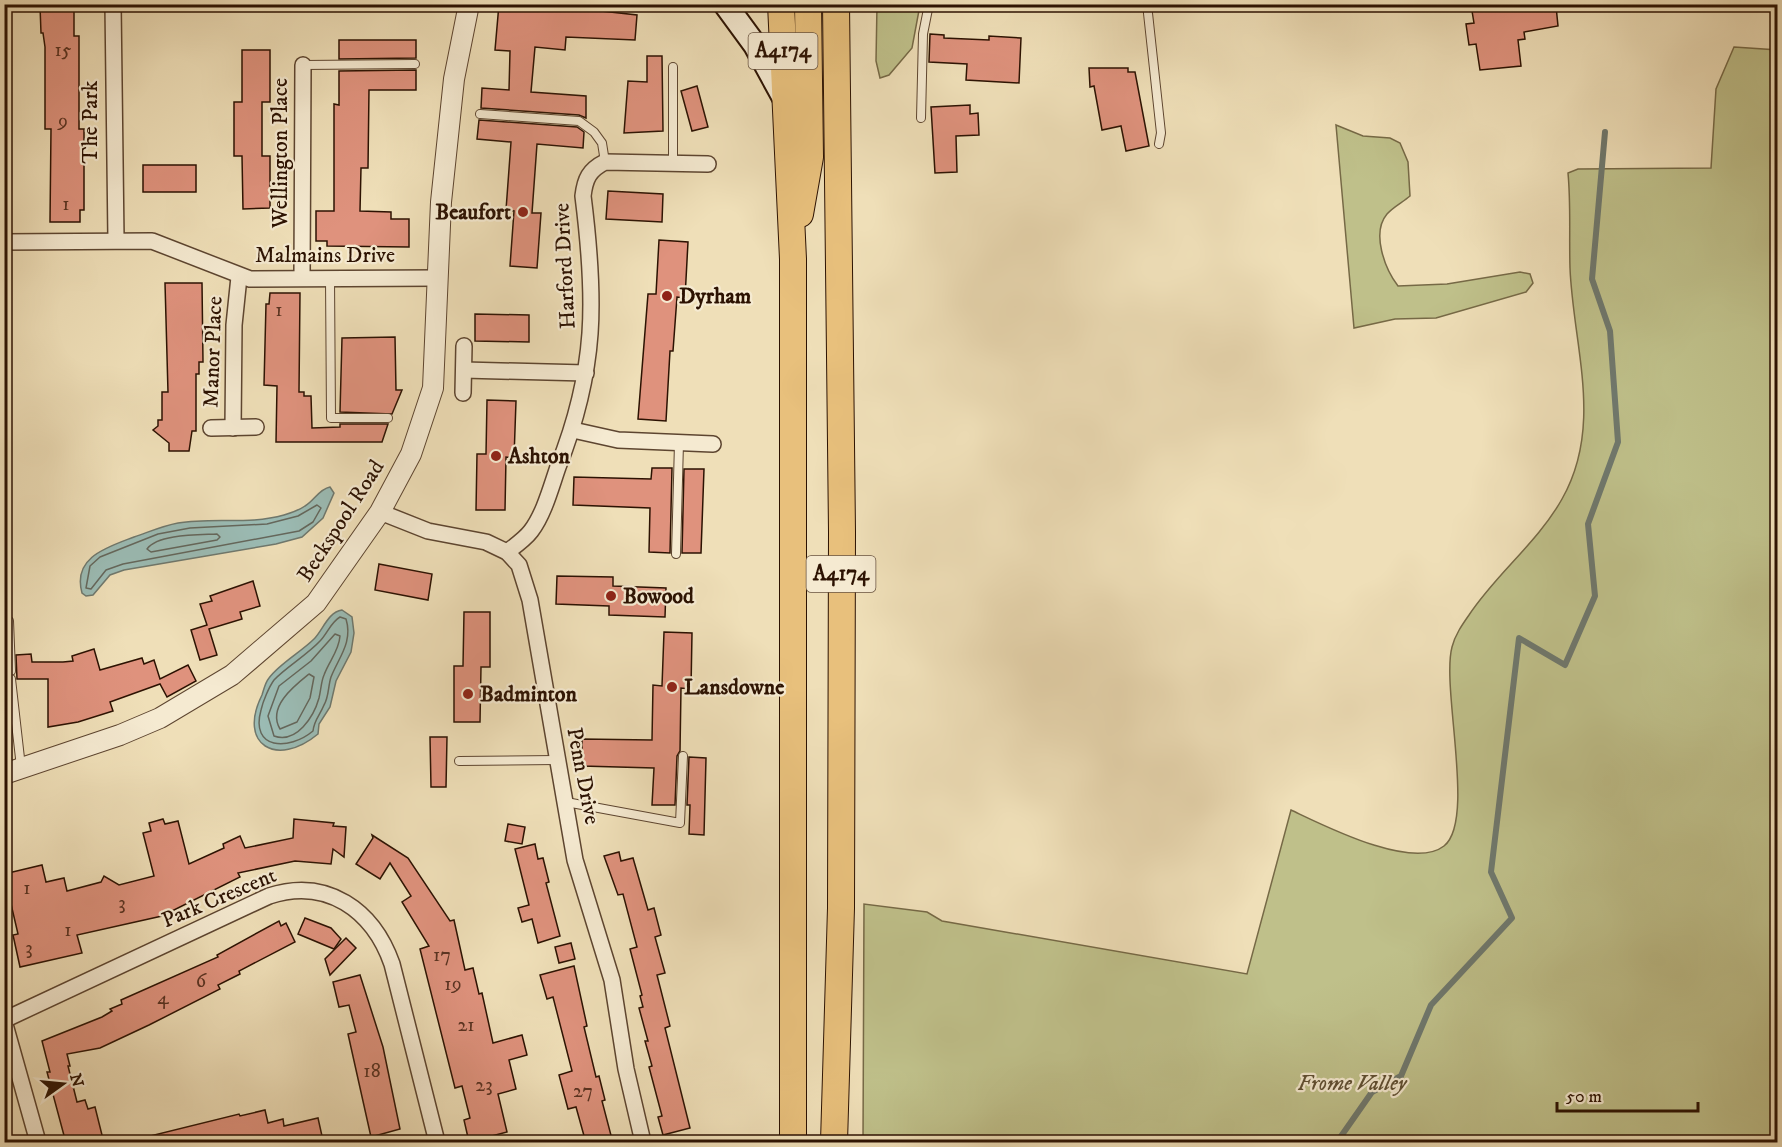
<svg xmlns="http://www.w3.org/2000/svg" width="1782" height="1147" viewBox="0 0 1782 1147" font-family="'IM FELL DW Pica',serif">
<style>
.green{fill:#bfc08a;stroke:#766946;stroke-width:1.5}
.water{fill:#9bbcb5;stroke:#6f786d;stroke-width:1.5}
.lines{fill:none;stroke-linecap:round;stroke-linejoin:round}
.shore{stroke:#64675c;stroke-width:1.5}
.stream{stroke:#6f786d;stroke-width:6}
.building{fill:#df927d;stroke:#2c1202;stroke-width:1.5}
.service-casing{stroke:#5d4530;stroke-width:10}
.minor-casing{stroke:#5d4530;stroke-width:18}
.tertiary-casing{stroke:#5d4530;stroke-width:22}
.secondary-casing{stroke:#2c1202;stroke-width:26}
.trunk-casing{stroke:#2c1202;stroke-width:28}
.service{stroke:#f5ead1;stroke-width:8}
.minor{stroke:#f5ead1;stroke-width:15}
.tertiary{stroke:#f5ead1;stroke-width:20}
.secondary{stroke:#f5ead1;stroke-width:22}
.trunk{stroke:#e8c07c;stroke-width:26}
.poi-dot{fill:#8f2418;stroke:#f5ead1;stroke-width:2}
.labels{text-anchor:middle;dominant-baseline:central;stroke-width:4.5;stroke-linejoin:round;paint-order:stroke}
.number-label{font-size:20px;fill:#593221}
.shield{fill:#f5ead1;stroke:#685340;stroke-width:1.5}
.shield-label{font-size:21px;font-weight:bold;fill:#2c1202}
.street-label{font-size:22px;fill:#2c1202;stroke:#f5ead1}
.poi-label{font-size:22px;font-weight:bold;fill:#2c1202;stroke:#f5ead1;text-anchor:start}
.park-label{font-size:22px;font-style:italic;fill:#5f4f32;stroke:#f5ead1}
</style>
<rect width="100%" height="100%" fill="#efdfb8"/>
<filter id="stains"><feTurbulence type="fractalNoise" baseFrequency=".00333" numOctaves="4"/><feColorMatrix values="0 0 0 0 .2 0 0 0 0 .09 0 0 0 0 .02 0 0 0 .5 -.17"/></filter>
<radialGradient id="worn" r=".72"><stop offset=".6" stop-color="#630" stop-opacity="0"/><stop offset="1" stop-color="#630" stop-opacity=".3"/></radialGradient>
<g class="green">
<path d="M877,5H920L912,48L889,75L880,78L876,61Z"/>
<path d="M1734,47L1778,50L1777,1142H863L864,904L927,912L942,921L1247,974L1291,810C1323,825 1412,871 1444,846C1476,821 1441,688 1452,647C1455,635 1462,625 1469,615C1496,574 1538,542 1562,499C1604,425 1573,346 1570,268C1569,236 1571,205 1568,173L1578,169L1711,168L1716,89Z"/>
<path d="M1336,125L1363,136L1390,138L1400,143L1408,162L1410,196C1403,202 1393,207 1387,214C1371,233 1385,269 1398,286L1447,284L1520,272L1530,274L1533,283L1526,292L1436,318L1395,319L1354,328Z"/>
</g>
<g class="water">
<path d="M330,487L334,493L323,518L302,537L276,544L124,570L110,575L93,595L86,596L82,593C72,557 108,547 134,537C149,532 162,526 178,523C213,517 249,525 284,515C291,513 299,510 305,506C314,501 319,489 330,487Z"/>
<path d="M342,610L352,617L354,633L351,652L336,681L330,707L319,724L318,734C277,768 237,745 262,695C264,689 265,683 269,678C279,664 301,652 314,639C323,630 328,612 342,610Z"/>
</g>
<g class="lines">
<g class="shore">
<path d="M317,505L321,508L313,522L299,531L123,564L106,570L91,589L86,588L90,566L100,557L158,534L190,528L267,524L298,516Z"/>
<path d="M217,534L220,537L217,540L151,552L147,549C158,534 199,535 217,534Z"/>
<path d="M340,617L346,619C353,642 339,657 331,677C328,686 329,697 324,705C320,715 314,720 313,731C289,751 250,750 261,710C263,701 269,687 274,680C285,668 307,655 320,641C327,634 331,622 340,617Z"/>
<path d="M335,634L340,636C339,651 329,661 324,675C321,682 321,690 319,698C314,716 297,744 274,736L268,716L279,686L311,661Z"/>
<path d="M309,674L314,677L310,698L297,722L280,729C267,707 294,686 309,674Z"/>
</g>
<path class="stream" d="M1337,1142L1372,1092L1401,1076L1431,1005L1512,918L1491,872L1519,638L1565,665L1595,596L1588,524L1618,442L1610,331L1592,279L1605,132"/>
</g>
<g class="building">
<path d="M47,4H70V10H74V36H79V129H84V210H80V222H50L51,129H45V47L43,33H41L40,6Z"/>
<path d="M499,4H538L637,15L635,40L566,37L565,50L535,47L531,92L586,96V118L579,115L481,108L482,88L509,90L510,51L495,50Z"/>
<path d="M1532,5L1533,11L1556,6L1558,26L1524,32L1525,39L1518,40L1521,66L1480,70L1476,44L1469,45L1466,24L1474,23L1472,11Z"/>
<path d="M930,34L944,35V38L989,40V36L1021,38L1019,83L966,80L967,64L929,62Z"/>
<path d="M339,40H416V58L339,59Z"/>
<path d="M242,50H270V102H262V156H270V208L243,209L242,156H234V102H242Z"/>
<path d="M647,56H662L663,131L624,133L628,81L647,82Z"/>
<path d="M1089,68H1128V72H1135L1149,146L1126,151L1121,126L1102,130L1094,86L1090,87Z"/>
<path d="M416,70V90H369L368,168H361L360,211L391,212V219H409V247L327,246V241H316V211H334V104L339,105V71Z"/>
<path d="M697,86L708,127L692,131L681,91Z"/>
<path d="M970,105V114L978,113L979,135L956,136L957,172L935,173L931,107Z"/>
<path d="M479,120L577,127L584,132L583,148L537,144L532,213H541L537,268L510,266L514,211L506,210L511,142L477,139Z"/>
<rect x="143" y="165" width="53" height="27"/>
<path d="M608,191L663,194L662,222L606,219Z"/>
<path d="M659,240L688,242L685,298L677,297L673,351H670L666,421L638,419L648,294H656Z"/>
<path d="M165,283H202L203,362H199V374H196V431H192L189,451H169V443L153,430L158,426V420H162V392H168Z"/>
<path d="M270,293H300L299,392H304V396H311L312,428L340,427V424H388L382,442H276L277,386L264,385L266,304H269Z"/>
<path d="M475,314L529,315V342L475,341Z"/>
<path d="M395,337L396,390H402L392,414L340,412L342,338Z"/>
<path d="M487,400L516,401L514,458L506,457L505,510H476L477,454H486Z"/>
<path d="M652,468H672L670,553L649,552L650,508L573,505L574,477L651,479Z"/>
<path d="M684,469H704L701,553H682Z"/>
<path d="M379,564L432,574L428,600L375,590Z"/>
<path d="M557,576L613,577V586L666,588L665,617L609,615V606L556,604Z"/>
<path d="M253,581L260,606L240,612L242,619L209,629L217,655L200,660L191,630L207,625L200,604L212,601L210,596Z"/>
<path d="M464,612H490V667H481L480,722H454V666H463Z"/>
<path d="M664,632L692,633L691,689L681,688L680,751L677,756L675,805H652L654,768L582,766V739L652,740L653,685L662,686Z"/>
<path d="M94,649L100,670L142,658L144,664L154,660L160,679L188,665L196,681L167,697L160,684L110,702L113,711L78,722L48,727V679H17L16,655L31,654L32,662H63L73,661L72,656Z"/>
<path d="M430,737H447L446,787H431Z"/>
<path d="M689,757L706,758L704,835L689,834L690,805H687Z"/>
<path d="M163,819L165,824L178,821L189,864L224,848L223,844L240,836L245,848L293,838L294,819L334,823L333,826L346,827L344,857L333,849L331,864L295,861L238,873L240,877L162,916L77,935L82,953L20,967L13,935L18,934L4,874L42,865L46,882L64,878L67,891L101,882L104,876L119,885L154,876L143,833L151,831L149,823Z"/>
<path d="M508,824L525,827L522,844L505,841Z"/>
<path d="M372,835L408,858L450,921L454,920L465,970L473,968L479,994L482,993L493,1043L522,1035L527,1055L509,1060L516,1089L498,1094L507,1132L469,1142L464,1120L470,1118L462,1086L455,1088L420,949L429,946L402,902L411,896L390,863L380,879L356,864L373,838Z"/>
<path d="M535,844L538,859L543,858L549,882L546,883L560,936L538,943L532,919L522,922L518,908L529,905L515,849Z"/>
<path d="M619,852L621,861L633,858L648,910L654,908L661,935L655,937L665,973L657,975L670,1026L665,1028L690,1128L663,1135L658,1117L662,1116L649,1067L652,1066L645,1041H648L639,1008L643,1007L640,996L642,995L630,949L637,947L623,894L618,895L604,856Z"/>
<path d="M305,918L331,928L341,939L334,949L298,934Z"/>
<path d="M279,921L281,926L286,923L295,942L239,971L240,974L218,985L220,989L149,1025L100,1048L67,1054L70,1066H68L77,1102L85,1100L88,1109L95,1107L104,1143H66L47,1072H50L42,1041L102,1017L112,1011L110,1009L122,1004L121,1000L218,957L217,955Z"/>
<path d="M346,938L356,948L330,975L325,959Z"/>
<path d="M571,943L575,959L559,963L555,947Z"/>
<path d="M574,966L587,1026L584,1027L596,1077L599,1076L605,1100L602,1101L613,1143H586L576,1107L568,1109L559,1075L572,1071L553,997L547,999L540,975Z"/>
<path d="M360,975L383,1047L400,1129L371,1137L348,1034L356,1032L349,1005L339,1007L333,982Z"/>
<path d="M265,1110L268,1123L283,1119L284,1126L318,1118L322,1136L311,1139L313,1143H147L146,1137L239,1114L240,1116Z"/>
</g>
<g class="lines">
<defs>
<g id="service">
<path d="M1147,4L1161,133L1159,144"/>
<path d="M303,65L415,64"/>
<path d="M673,67V164"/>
<path d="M480,114L579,121L594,132L602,143L605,162"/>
<path d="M921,118L923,34L929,4"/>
<path d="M330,278L331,418H388"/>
<path d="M676,554L679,443"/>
<path d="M9,621L11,671"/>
<path d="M11,679L21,767"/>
<path d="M459,761L557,760"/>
<path d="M566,802L680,823L683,756"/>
</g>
<g id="minor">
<path d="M113,4L116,240"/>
<path d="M4,242L152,241L250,279L437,278"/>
<path d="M302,278L303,65"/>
<path d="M464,370L586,373"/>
<path d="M463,393L464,346"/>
<path d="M211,428L256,427"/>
<path d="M233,428L234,325L239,277"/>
<path d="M573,430L618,440L713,444"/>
<path d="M380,512L428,531L486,542L507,552L519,565L530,600L575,860L612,980L626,1069L643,1142"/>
<path d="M507,552C515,546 525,539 531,531C544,514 551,487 558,467C597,369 596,299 583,196C585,179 589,170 605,162L708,164"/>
<path d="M4,1020L269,896C327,877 373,910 392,964L437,1142"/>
<path d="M4,1021L38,1142"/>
</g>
<path id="tertiary" d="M4,774L120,735L160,718L232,675L316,603L380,512L411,454L433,388L441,202L454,79L469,4"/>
<path id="secondary" d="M725,4L755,45L784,98"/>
<g id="trunk">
<path d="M781,4L793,259V1142"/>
<path d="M800,214L810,157L808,4"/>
<path d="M834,1142L841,908L842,532L836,4"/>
</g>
</defs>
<use href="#service" class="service-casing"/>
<use href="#minor" class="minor-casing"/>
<use href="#tertiary" class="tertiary-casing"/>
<use href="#secondary" class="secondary-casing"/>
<use href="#trunk" class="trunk-casing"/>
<use href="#service" class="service"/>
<use href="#minor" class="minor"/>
<use href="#tertiary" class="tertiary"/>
<use href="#secondary" class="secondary"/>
<use href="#trunk" class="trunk"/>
</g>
<g class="poi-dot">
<circle cx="523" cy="212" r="6"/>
<circle cx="667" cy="296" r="6"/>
<circle cx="496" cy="456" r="6"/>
<circle cx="611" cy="596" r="6"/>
<circle cx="672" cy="687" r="6"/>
<circle cx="468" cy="694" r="6"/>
</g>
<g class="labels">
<g class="number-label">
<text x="63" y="50">15</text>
<text x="63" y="121">9</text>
<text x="66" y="204">1</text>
<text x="279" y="310">1</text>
<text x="27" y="888">1</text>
<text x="122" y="903">3</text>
<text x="68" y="930">1</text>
<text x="29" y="948">3</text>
<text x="442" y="955">17</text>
<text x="201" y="981">6</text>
<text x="453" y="984">19</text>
<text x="163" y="998">4</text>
<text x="466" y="1025">21</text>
<text x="372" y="1071">18</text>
<text x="484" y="1085">23</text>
<text x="583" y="1091">27</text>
</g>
<g class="shield">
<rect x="748.5" y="33" width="69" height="36" rx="4.5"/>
<rect x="806.5" y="556" width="69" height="36" rx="4.5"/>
</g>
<g class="shield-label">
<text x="783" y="51">A4174</text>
<text x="841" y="574">A4174</text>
</g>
<g class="street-label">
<text transform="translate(90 122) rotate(-90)">The Park</text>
<text transform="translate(280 153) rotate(-90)">Wellington Place</text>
<text x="325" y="255">Malmains Drive</text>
<text transform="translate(565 266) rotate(-93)">Harford Drive</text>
<text transform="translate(213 352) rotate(-88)">Manor Place</text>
<text transform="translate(341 521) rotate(-57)">Beckspool Road</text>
<text transform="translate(583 776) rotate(79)">Penn Drive</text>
<text transform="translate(219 898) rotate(-23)">Park Crescent</text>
</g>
<g class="poi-label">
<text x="511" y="212" text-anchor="end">Beaufort</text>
<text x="679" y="296">Dyrham</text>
<text x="508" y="456">Ashton</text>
<text x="623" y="596">Bowood</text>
<text x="684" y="687">Lansdowne</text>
<text x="480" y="694">Badminton</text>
</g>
<g class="park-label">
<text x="1352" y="1083">Frome Valley</text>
</g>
</g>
<rect width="1782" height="1147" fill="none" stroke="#efdfb8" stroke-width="24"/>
<rect x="6" y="6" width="1770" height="1135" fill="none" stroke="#2c1202" stroke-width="3"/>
<rect x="12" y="12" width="1758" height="1123" fill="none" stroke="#2c1202" stroke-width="1.5"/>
<g transform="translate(63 1084) rotate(75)" stroke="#f5ead1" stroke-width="4.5" paint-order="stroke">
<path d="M0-4.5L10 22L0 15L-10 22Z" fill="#2c1202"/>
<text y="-9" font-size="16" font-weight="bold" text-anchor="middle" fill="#2c1202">N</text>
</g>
<path d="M1557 1102v9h141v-9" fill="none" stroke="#2c1202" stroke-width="3"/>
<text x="1566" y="1102" font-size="18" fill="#2c1202" stroke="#f5ead1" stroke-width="4.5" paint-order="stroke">50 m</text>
<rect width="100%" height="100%" filter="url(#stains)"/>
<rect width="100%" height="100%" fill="url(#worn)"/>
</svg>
